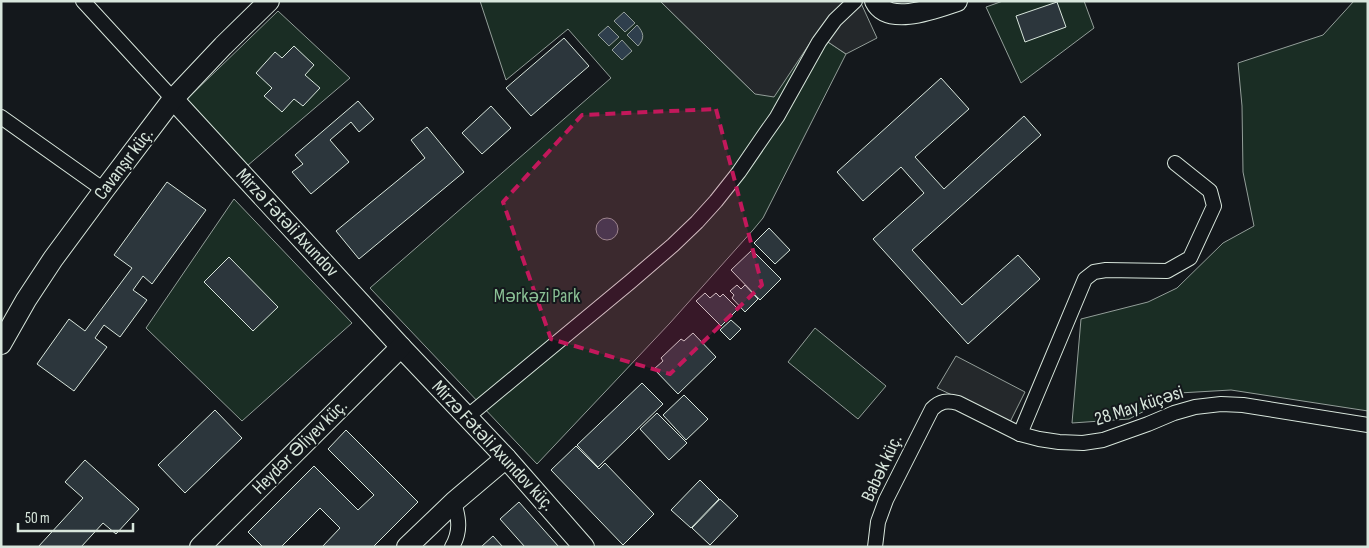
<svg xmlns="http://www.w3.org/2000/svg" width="1369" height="548" viewBox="0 0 1369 548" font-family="'Sofia Sans Condensed',sans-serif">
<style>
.green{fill:#1a2d24;stroke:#939e99}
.parking{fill:#24282b;stroke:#939e99}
.water{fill:#2f3f4d;stroke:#939e99}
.building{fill:#2c363c;stroke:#d8e6dc}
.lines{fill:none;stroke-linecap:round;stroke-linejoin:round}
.street-casing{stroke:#d8e6dc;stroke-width:16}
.secondary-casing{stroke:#d8e6dc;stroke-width:22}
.street{stroke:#14181c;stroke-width:14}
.secondary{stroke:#14181c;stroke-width:20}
.marked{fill:#c2185b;fill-opacity:0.2;stroke:#c2185b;stroke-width:4;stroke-dasharray:10 6;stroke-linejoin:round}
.labels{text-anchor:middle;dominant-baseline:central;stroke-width:4;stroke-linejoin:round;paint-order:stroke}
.street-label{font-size:19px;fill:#d8e6dc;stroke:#14181c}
.park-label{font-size:19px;fill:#8ac095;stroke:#14181c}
</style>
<rect width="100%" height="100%" fill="#14181c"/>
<g class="green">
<path d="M480,1H660L755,94L816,34L846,54L763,218L753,230L670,323L537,464L370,288L611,78L568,29L506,80Z"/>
<path d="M1003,1H1084L1094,28L1021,83L986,7Z"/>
<path d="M1354,1H1368V411L1231,390L1179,393L1129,419L1072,423L1081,319L1148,302L1177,288L1223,243L1254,226L1243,172L1242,106L1238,63L1323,35Z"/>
<path d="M278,11L350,78L247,166L187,99Z"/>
<path d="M234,199L352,323L242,421L146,328Z"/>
<path d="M815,328L886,386L858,419L788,362Z"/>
</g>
<g class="parking">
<path d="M660,1H860L877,38L846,54L816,34L774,97L755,94Z"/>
<path d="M956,356L1025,392L1010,422L937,388Z"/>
</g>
<g class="water">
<path d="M624,12L635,23L625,32L614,21Z"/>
<path d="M637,25C644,33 645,38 638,46L627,35Z"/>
<path d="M608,26L619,37L609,46L598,35Z"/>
<path d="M622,40L632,51L622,60L612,50Z"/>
<circle cx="607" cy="229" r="11"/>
</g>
<g class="building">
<path d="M1057,2L1066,27L1025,42L1016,16Z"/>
<path d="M564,38L589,66L531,116L506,88Z"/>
<path d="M294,46L314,65L305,75L320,88L303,106L294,99L282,112L264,96L272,88L256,73L275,52L282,58Z"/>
<path d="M941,78L969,109L915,157L944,189L1024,116L1041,135L912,250L962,305L1018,255L1040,279L968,344L873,239L924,193L901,167L863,201L837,172Z"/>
<path d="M358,101L374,119L359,132L351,122L330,140L349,162L311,194L292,172L303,164L295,155Z"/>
<path d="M491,106L511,128L482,154L462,133Z"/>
<path d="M427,127L464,172L359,259L336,231L425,158L411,140Z"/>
<path d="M167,182L206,210L152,284L143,276L133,290L147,300L120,337L104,325L95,338L107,347L74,391L37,364L69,319L85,331L132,268L114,255Z"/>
<path d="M769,228L790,250L775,264L754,243Z"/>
<path d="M752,250L781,279L760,300L731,270Z"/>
<path d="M229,257L278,307L253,331L204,282Z"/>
<path d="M737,285L741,289L745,285L758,299L745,312L732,298L734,295L730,291Z"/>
<path d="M705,293L710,298L716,293L720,297L723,294L738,309L721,326L696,301Z"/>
<path d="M731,320L741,329L730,340L720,330Z"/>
<path d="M693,333L716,357L678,394L654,369L663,361L661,358L681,339L684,341Z"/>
<path d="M642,383L663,404L598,467L577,445Z"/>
<path d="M684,395L708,419L686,440L663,415Z"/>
<path d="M215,410L242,438L185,493L158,465Z"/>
<path d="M657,413L687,443L669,460L640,429Z"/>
<path d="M346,430L418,502L373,547H322L340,528L320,508L281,547H263L248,532L314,466L358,510L374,495L328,449Z"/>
<path d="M576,446L599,469L605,463L654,514L623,545L551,470Z"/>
<path d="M85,460L139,509L116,534L103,523L81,547H38L83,498L65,482Z"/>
<path d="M700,480L719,499L691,528L671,510Z"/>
<path d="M720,499L738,516L710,545L692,528Z"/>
<path d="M519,502L559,547H525L500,519Z"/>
<path d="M493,536L503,547H481Z"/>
</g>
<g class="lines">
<defs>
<g id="street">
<path d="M83,1L173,99"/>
<path d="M1,117L104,190"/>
<path d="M467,417L630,282L673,245L697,222L716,201L739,172L765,134L777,117L819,42L835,20L855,1"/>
<path d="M1020,434L1085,279L1094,272L1106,270L1167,271L1190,258L1214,206L1210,191L1175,163"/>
<path d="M452,547C461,531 459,519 454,502"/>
<path d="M875,547L878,522L886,500L932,409C940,401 947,400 958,403L1020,434L1039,439L1059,442L1083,443L1103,440L1148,424L1174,413L1195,407L1221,404L1243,405L1368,425"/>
</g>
<g id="secondary">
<path d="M875,1C888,27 936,8 957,1"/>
<path d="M173,99L401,347L506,458L584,547"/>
<path d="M1,344L26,300L53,259L104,190L173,99L223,46L269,1"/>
<path d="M200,547L401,347"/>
<path d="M407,547L454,502L506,458"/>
</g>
</defs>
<use href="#street" class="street-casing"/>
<use href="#secondary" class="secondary-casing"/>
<use href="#street" class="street"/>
<use href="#secondary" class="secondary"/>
</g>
<path class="marked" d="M716,109L762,285L670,374L551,339L503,202L582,115Z"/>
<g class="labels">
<g class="street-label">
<text transform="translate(124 164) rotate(-53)">Cavanşır küç.</text>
<text transform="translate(287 223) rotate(47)">Mirzə Fətəli Axundov</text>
<text transform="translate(1139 406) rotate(-18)">28 May küçəsi</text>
<text transform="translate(493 446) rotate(47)">Mirzə Fətəli Axundov küç.</text>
<text transform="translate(300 447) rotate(-45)">Heydər Əliyev küç.</text>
<text transform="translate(882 468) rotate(-65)">Babək küç.</text>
</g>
<g class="park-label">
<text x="537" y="296">Mərkəzi Park</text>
</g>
</g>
<rect width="1369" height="548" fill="none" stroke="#d8e6dc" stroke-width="5"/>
<path d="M18 523v8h115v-8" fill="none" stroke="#d8e6dc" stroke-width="2.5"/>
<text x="25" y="523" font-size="15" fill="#d8e6dc" stroke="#14181c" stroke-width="4" paint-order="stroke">50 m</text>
</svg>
